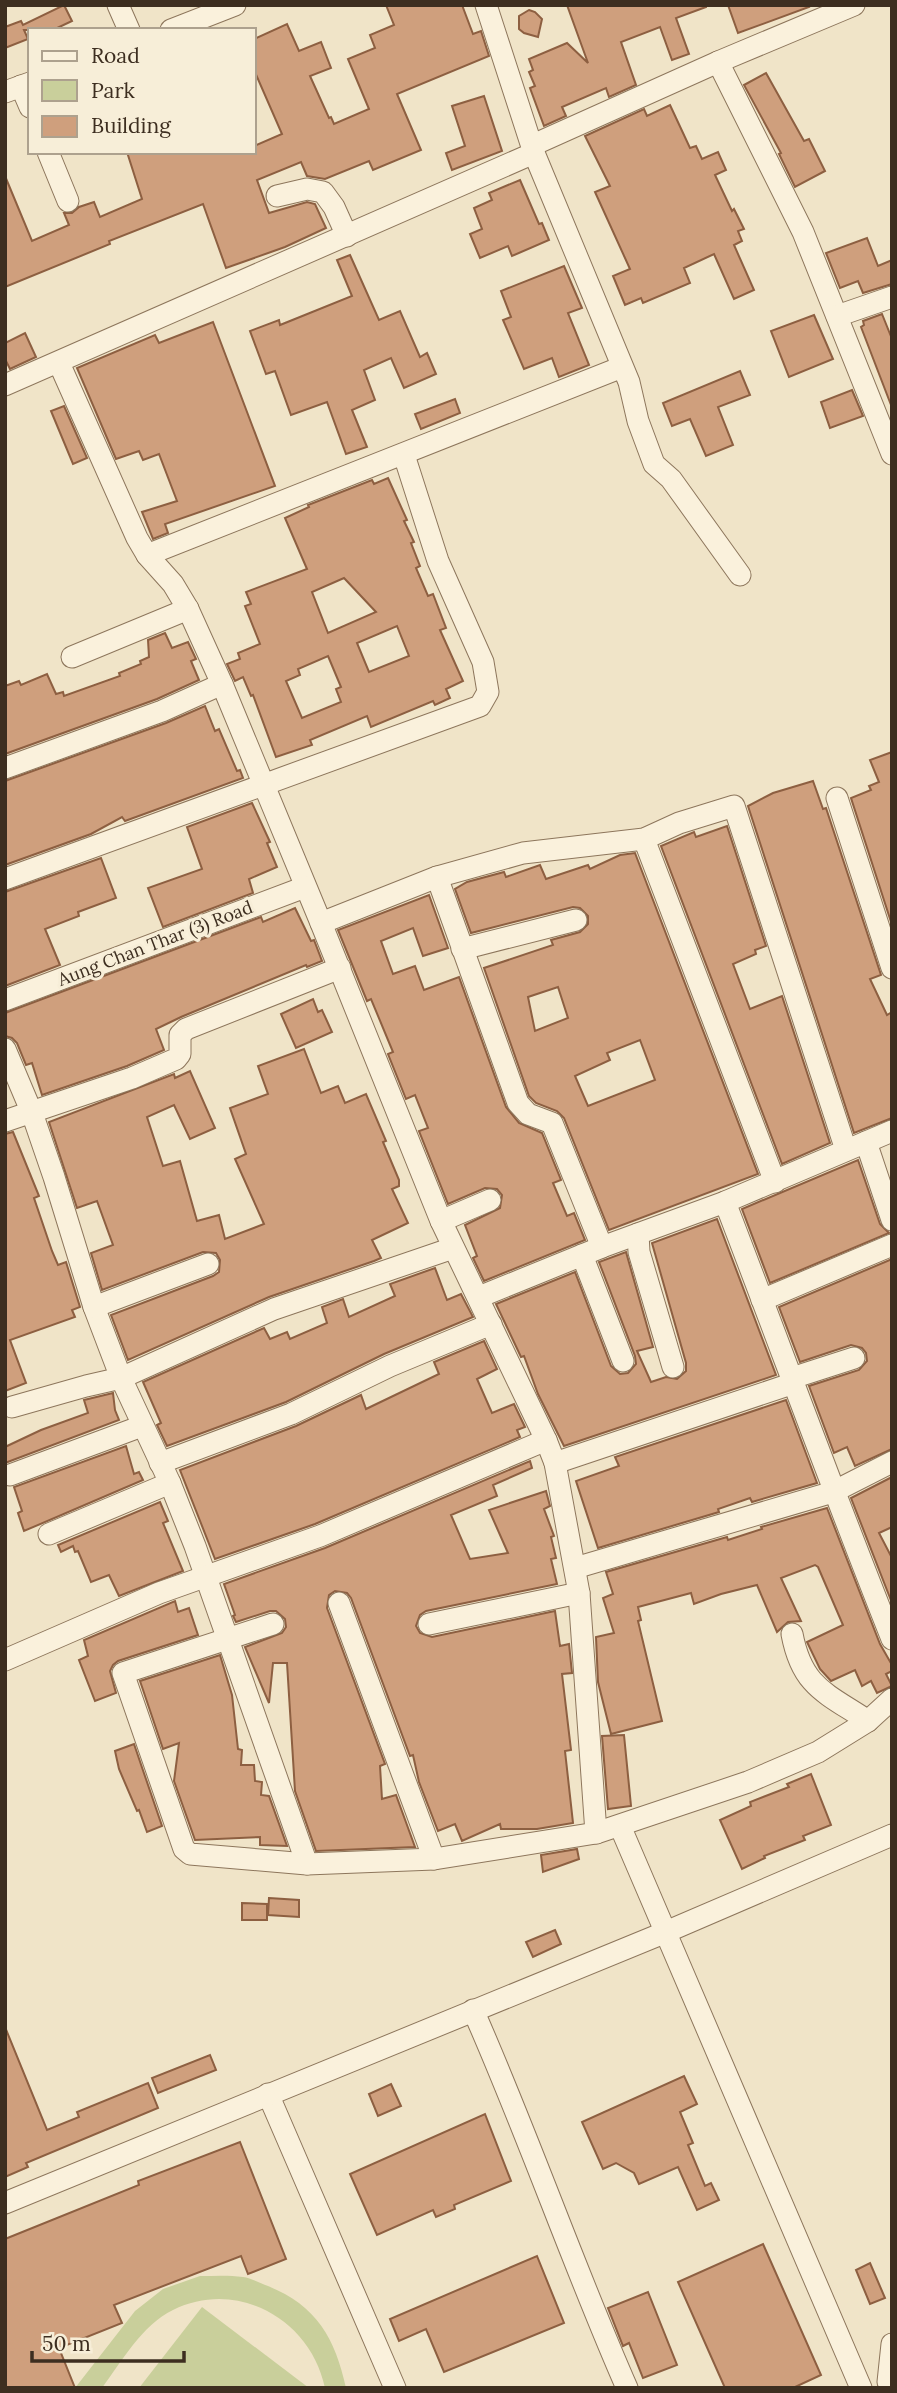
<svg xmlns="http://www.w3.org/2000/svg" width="897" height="2393" viewBox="0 0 897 2393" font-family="Lora,serif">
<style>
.green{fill:#c9cf9b}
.building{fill:#cf9f7d;stroke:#8d5f41;stroke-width:2;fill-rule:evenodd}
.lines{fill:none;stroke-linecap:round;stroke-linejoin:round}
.minor-casing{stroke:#8d765c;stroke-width:23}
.minor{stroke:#faf1dc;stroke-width:21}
.labels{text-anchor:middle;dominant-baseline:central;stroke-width:6;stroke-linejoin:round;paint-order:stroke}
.street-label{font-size:18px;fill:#3d2e20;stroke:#f7eed8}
</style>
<rect width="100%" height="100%" fill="#f0e4c8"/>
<g class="green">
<path d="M200,2276C214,2276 229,2275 243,2277C251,2278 260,2283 268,2286C317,2306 335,2338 346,2388H325C311,2320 238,2278 173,2310C142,2325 122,2361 102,2388H75L135,2311L163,2289Z"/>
<path d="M202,2307L309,2388H139Z"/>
</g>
<g class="building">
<path d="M64,5L72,21L53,30H24L28,39L5,48V27L21,21L23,25Z"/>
<path d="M386,5H462L473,34L481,31L489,56L397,94L421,150L373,170L369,161L325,179L307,176L301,162L257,180L269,213L307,202L315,204L326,228L285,247L226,268L203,204L109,241L110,244L5,287V176L32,241L69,225L64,213H72L79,207L94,202L100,217L142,199L127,152H254V146L282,134L254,70V39L287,24L299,51L321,42L331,68L310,76L329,118L331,117L334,124L369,109L348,59L375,48L370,35L394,25Z"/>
<path d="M567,5H706V7L676,18L689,54L672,60L660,27L621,42L636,85L609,97L606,88L562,107L566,116L544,126L530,88L535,86L529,72L533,70L529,59L567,43L588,63Z"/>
<path d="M728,5H808L809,7L738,33Z"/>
<path d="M529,10L535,12L542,19L538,37L524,33L519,29V16Z"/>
<path d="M766,73L804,141L809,139L825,171L795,187L779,154L781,153L744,85Z"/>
<path d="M484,96L502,151L452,170L446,153L465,146L452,106Z"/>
<path d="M670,105L690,148L696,146L702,159L718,152L726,170L715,175L732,211L734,209L744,229L738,231L742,241L734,245L754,290L734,299L714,254L684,268L690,283L643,303L641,298L625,305L613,276L630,269L595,192L610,186L585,136L644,109L647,116Z"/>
<path d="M520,180L539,224L542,223L549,240L512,256L508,246L480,258L470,234L482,229L474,208L492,200L489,193Z"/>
<path d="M867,238L878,266L892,260V284L863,293L858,281L840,288L826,253Z"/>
<path d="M350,255L379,320L400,311L420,357L427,353L436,374L404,388L391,358L364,370L375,400L352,410L367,447L346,454L327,402L291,415L275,371L266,374L250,331L279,320L280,325L352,296L337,260Z"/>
<path d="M564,266L582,308L568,313L589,365L559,377L552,358L524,369L503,320L511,317L501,291Z"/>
<path d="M882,314L892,339L891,405L861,327L864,325L863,321Z"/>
<path d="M814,315L833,359L789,377L771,331Z"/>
<path d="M213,322L275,486L165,524L168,533L153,539L142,512L177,501L159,454L143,460L139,451L116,459L77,368L155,335L159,343Z"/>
<path d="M25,333L36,357L10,369L5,359V343Z"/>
<path d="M740,371L750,395L718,407L733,445L706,456L690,419L672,426L663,403Z"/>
<path d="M852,390L863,416L830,428L821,402Z"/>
<path d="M455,399L460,413L421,429L415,414Z"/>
<path d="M64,406L87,458L73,464L51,411Z"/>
<path d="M388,478L407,520L404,521L414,542L411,543L420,566L416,568L428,596L433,594L446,628L440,630L463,681L446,689L450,698L435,705L433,701L371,727L367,716L310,740L312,745L276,757L253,695L251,696L243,677L235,681L227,664L240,659L238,653L260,644L245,606L251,604L246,592L307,569L285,518L309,507L308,505L372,480L374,484ZM344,578L376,612L328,633L312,592ZM397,626L409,656L369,672L357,643ZM328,656L341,687L336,689L341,702L302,718L286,681L300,675L298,669Z"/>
<path d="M165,633L172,648L188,642L196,659L191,661L199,680L157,699L5,754V686L19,681L21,685L47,674L56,694L63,692L64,696L120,676L119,673L141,664L140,661L149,657L148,640Z"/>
<path d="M205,706L215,731L219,729L237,771L240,770L243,778L125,821L122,817L91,834L5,865V781L166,723Z"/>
<path d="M892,752V925L851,798L871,790L869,786L879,782L870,760Z"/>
<path d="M813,781L823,809L826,808L881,975L870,979L887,1015L892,1012V1118L854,1133L748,806L773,793Z"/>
<path d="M252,803L270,842L267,843L277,867L249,879L253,893L163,927L148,888L202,869L187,827Z"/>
<path d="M727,826L766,946L755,950L756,954L733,964L750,1009L782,996L830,1143L782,1164L661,846L694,832L696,837Z"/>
<path d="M635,853L758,1174L609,1230L564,1118L557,1111L536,1103L529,1096L484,968L553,945L551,940L580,932L588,924V916L580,908L573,907L471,933L455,889L467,882L504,872L506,877L540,865L546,879L588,865L590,869L620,855ZM558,987L568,1018L535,1031L528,997ZM640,1040L655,1080L588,1106L575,1076L610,1060L607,1053Z"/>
<path d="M101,858L116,898L78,912L79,916L45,929L60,965L5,986V892Z"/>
<path d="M429,895L448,948L423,956L413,928L381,941L393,974L415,966L424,990L459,977L506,1107L519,1123L542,1133L561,1180L553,1183L567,1216L574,1213L585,1240L484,1281L473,1258L477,1256L465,1225L500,1208L502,1195L497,1189L485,1188L448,1204L419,1131L428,1128L415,1095L406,1099L388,1054L393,1052L371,999L367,1001L338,930Z"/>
<path d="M295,908L311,941L314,940L322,961L307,967L306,965L181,1017L156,1029L164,1050L127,1066L42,1095L32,1063L26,1065L17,1043L12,1038L5,1036V1013L261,917L263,922Z"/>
<path d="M313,999L318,1012L322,1010L332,1032L296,1048L281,1014Z"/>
<path d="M304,1049L321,1093L338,1086L345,1103L366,1094L386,1141L383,1142L399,1180V1186L392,1189L408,1223L372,1240L381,1258L374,1261L269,1297L128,1360L111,1315L213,1276L219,1272L220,1260L216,1253L203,1252L102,1290L91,1253L113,1245L97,1201L77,1208L49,1122L174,1074L175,1078L190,1071L215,1128L190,1139L174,1105L147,1117L163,1166L180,1161L197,1221L219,1215L225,1239L264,1224L235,1159L246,1154L230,1108L268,1094L258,1066Z"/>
<path d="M13,1132L39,1196L34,1198L52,1251L58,1265L66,1262L80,1307L72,1310L75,1317L10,1340L26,1383L5,1391V1134Z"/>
<path d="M858,1160L880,1224L889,1233L770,1283L742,1209Z"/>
<path d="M717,1219L776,1375L564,1446L538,1394L524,1356L521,1357L496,1304L575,1272L611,1366L620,1374L628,1373L636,1364L635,1356L599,1262L626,1252L653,1347L637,1351L651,1382L666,1377L677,1379L686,1371V1363L652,1243Z"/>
<path d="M892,1259V1449L855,1466L847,1447L834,1453L809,1386L859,1370L867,1361L866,1353L862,1348L851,1345L800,1362L779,1307Z"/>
<path d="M435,1268L447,1300L461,1294L473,1317L384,1354L286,1402L167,1446L157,1425L161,1423L143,1382L264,1328L270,1339L287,1332L290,1339L327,1323L322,1307L343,1299L349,1317L395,1296L390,1284Z"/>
<path d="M484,1341L497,1369L477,1379L492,1413L514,1404L525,1427L517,1430L520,1437L315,1524L215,1559L180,1470L296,1426L361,1395L366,1409L439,1374L434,1362Z"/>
<path d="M113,1393L115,1410L119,1420L5,1463V1447L41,1430L88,1413L84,1400Z"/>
<path d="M786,1400L817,1483L752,1502L750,1498L718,1509L719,1512L598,1548L576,1481L619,1466L615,1457Z"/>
<path d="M126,1446L134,1474L139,1472L143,1480L24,1531L18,1513L22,1511L14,1487Z"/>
<path d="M530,1461L532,1468L493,1485L497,1496L451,1515L470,1559L508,1553L489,1510L546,1491L550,1506L544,1509L554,1536L551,1537L556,1558L551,1559L557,1584L426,1611L420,1615L416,1626L420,1633L432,1637L555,1611L560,1646L569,1644L572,1673L562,1674L571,1750L565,1751L573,1823L537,1829H501L500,1824L462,1841L455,1824L438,1831L419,1782L413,1755L410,1756L351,1598L347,1593L335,1591L329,1595L327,1608L385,1764L380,1766L382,1799L396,1795L415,1847L316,1851L295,1791L287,1663H273L269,1703L245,1647L282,1633L286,1627L285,1619L276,1611H270L236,1622L233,1616L235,1615L224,1584L325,1548Z"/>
<path d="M892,1477V1527L879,1533L892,1558V1603L851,1498Z"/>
<path d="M160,1502L168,1521L163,1523L183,1571L119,1596L109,1575L91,1582L78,1551L75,1552L73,1546L61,1552L58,1545Z"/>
<path d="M827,1508L880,1644L892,1665V1671L886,1674L892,1686L877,1693L871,1681L862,1686L855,1670L831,1681L820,1669L807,1642L843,1625L818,1567L815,1565L781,1578L801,1621L788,1622L777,1632L757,1585L721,1594L694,1604L691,1593L638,1607L641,1620L638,1621L662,1721L611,1734L598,1682L596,1637L614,1633L603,1598L613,1594L606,1572L727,1537L728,1540L762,1529L761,1527Z"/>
<path d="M175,1601L178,1612L189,1608L198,1635L118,1661L113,1665L110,1671L116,1693L95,1701L79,1660L88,1656L84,1640Z"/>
<path d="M220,1655L232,1695L238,1749L242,1750L241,1765H254L255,1781L262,1782L261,1795L269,1796L287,1846L260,1845V1837L195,1840L174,1781L179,1743L163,1749L140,1681Z"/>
<path d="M624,1735L631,1806L608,1809L602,1736Z"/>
<path d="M134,1744L162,1826L147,1832L139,1810L137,1811L119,1769L115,1751Z"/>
<path d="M811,1774L831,1825L803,1836L805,1840L764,1856L765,1858L742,1869L720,1820L751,1806L750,1802L789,1787L787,1784Z"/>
<path d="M577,1849L579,1859L543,1872L541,1855Z"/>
<path d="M269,1898L299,1900V1917L268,1915Z"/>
<path d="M242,1903L267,1904V1920H242Z"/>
<path d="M555,1930L561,1944L533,1957L526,1942Z"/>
<path d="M5,2027L47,2130L79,2117L77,2112L148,2083L158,2108L26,2163L28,2167L5,2177Z"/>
<path d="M210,2055L216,2070L158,2093L152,2078Z"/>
<path d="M684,2076L697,2104L680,2112L693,2143L688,2145L705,2186L711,2183L719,2200L697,2210L678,2167L639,2184L634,2173L616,2163L603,2169L582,2122Z"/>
<path d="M391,2084L401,2106L378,2116L369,2094Z"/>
<path d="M485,2114L511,2181L454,2205L455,2209L436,2217L433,2210L377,2235L350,2174Z"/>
<path d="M240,2142L286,2259L248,2274L241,2256L114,2305L122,2323L59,2348L75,2388H5V2239L139,2185L138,2181Z"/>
<path d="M763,2244L821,2375L793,2388H725L678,2282Z"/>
<path d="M537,2256L564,2323L444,2372L426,2329L399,2341L390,2319Z"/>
<path d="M870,2263L885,2298L870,2304L856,2270Z"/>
<path d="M648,2292L677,2365L643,2378L629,2343L623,2346L608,2308Z"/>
</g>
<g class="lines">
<defs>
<g id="minor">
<path d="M118,5L129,30"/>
<path d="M486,5L534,153L629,382L638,421L654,464L671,479L740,575"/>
<path d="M171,30L235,5"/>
<path d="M718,62L803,232L892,454"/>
<path d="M21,86L30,107"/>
<path d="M5,92L30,83"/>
<path d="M533,145L718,62L854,5"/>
<path d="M48,152L68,201"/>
<path d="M277,196L307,189L323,192L334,207L347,236"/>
<path d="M837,316L892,297"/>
<path d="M59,363L137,538L147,555L173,584L188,609L222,684L321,923L441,1221L546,1440L555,1463L579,1593L596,1833"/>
<path d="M5,385L534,153"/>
<path d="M147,555L622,367"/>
<path d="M72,657L188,609"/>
<path d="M5,768L162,711L222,684"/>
<path d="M837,798L892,968"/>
<path d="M644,839L775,1182"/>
<path d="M437,877L518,1103L528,1114L552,1123L602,1247"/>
<path d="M5,879L480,706L488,692L483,662L438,561L404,455"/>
<path d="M321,923L437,877L523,853L644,839L679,823L734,806L846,1150"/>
<path d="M462,949L576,920"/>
<path d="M5,1000L305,887"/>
<path d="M5,1049L32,1113L54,1177L94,1307L121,1378L170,1483L195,1546L307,1864"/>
<path d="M5,1121L132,1078L176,1059L180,1054V1035L186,1029L340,968"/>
<path d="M866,1142L892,1220"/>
<path d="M725,1202C781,1348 834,1494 892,1639"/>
<path d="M441,1221L490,1200"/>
<path d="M638,1234L639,1252L673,1367"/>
<path d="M582,1255L623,1361"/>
<path d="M479,1297L602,1247L725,1202L892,1131"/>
<path d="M762,1300L892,1245"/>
<path d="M94,1307L208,1264"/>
<path d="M792,1378L854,1358"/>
<path d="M12,1407L86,1386L121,1378L274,1309L453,1248"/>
<path d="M160,1463L291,1414L390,1366L491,1324"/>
<path d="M555,1463L794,1383"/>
<path d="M10,1475L142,1426"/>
<path d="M49,1534L170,1483"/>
<path d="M575,1568L833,1492L892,1462"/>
<path d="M339,1603L434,1859"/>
<path d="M273,1624L123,1673L184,1849L190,1854L307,1864L434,1859L596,1833L748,1782L818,1752L868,1721L892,1699"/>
<path d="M429,1624L579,1593"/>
<path d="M792,1634C802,1687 826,1693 868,1721"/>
<path d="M5,1660L159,1593L320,1536L546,1440"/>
<path d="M620,1826L861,2388"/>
<path d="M473,2010C528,2134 572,2263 627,2388"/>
<path d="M268,2094L395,2388"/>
<path d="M5,2203L666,1932L892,1835"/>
<path d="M888,2382L892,2344"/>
</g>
</defs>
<use href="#minor" class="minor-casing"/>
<use href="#minor" class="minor"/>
</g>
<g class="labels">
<g class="street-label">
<text transform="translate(155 943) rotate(-21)">Aung Chan Thar (3) Road</text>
</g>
</g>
<rect width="897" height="2393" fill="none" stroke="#3d2e20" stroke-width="14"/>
<rect x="28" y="28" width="228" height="126" fill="#f7eed8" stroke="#ada18e" stroke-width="2"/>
<rect x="42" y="51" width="35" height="10" fill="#faf1dc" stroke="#ada18e" stroke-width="2"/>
<text x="91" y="63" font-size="21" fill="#3d2e20">Road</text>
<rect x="42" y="80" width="35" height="21" fill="#c9cf9b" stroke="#ada18e" stroke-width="2"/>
<text x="91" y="98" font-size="21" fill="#3d2e20">Park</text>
<rect x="42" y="116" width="35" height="21" fill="#cf9f7d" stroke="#ada18e" stroke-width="2"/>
<text x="91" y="133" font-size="21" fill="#3d2e20">Building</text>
<path d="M32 2351v10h152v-10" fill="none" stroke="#3d2e20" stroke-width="3.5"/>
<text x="42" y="2351" font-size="21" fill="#3d2e20" stroke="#f7eed8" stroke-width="5" paint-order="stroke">50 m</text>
</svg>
